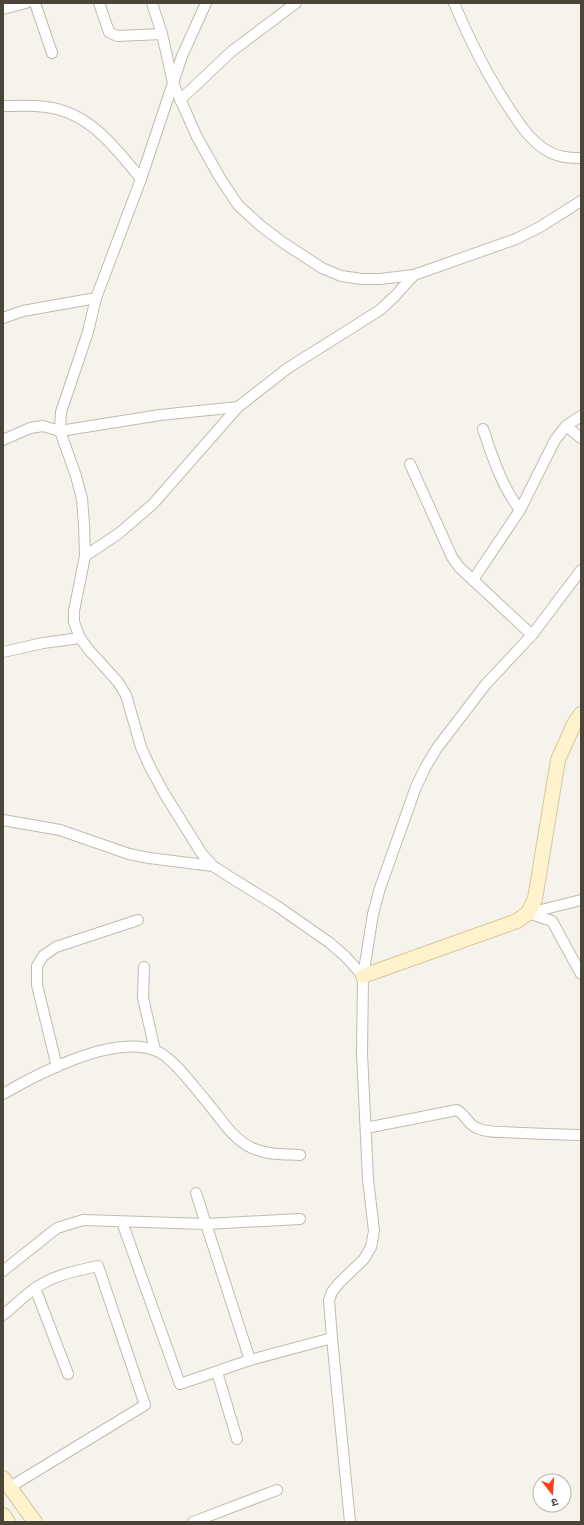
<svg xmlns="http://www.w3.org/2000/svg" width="584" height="1525" viewBox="0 0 584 1525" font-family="'Alegreya Sans','Noto Sans Devanagari',sans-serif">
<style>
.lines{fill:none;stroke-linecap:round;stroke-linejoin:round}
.street-casing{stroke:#c2bbae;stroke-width:12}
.secondary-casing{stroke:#d6c79b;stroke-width:16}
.street{stroke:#fff;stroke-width:10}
.secondary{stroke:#fff3cd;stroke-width:14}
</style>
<rect width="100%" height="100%" fill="#f6f3ec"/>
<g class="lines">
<defs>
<g id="street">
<path d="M35,3L52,53"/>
<path d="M99,3L109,32L117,36L162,34"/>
<path d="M152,3L162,34L173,83L197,137L220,178L238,205L261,226L285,244L322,268L341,276L362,279H380L414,275L516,239L540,227L581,201"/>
<path d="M206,3L182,56L141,179L96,298L88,332L61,412L60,431L76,476L82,499L84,524L85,556L74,611V622L80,638L89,650L118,682L126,695L141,747L150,767L164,793L202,854L213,866L230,877L277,906L330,943L346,957L363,976"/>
<path d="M454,3C470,41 488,77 511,111C521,126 531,141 546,150C557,157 568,158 581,158"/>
<path d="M3,9L26,3"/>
<path d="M180,100L232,51L296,3"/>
<path d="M3,106C17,106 32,105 46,107C89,112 115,147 141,179"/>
<path d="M3,318L23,311L96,298"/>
<path d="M566,426L581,438"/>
<path d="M483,429C493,458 501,485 520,510"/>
<path d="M3,440L30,428L43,426L60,431L160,415L238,407"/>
<path d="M410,464L452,557L459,567L532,635"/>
<path d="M85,556L118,534L153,504L238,407L288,368L380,310L395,296L414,275"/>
<path d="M473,580L520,510L555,440L566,426L581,416"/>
<path d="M3,652L43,643L80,638"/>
<path d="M3,820L60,830L129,854L149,858L213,866"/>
<path d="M528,913L552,921L581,974"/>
<path d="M529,913L581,900"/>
<path d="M144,967L143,998L155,1050"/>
<path d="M57,1067L37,985V966L43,956L56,947L138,920"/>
<path d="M3,1094C39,1073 112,1035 154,1050C171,1055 194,1087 206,1101C220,1117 232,1139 252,1148C267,1155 284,1154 300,1155"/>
<path d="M366,1128L457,1110C466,1115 468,1125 477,1128C485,1132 495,1132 504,1132C530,1134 555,1134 581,1135"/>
<path d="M196,1193L250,1360"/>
<path d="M122,1222L180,1384L250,1360L332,1338"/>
<path d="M3,1271L57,1228L83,1220L206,1224L300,1219"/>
<path d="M35,1288L68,1374"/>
<path d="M3,1315C13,1307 23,1297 34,1289C53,1275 76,1271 98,1266L145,1405L10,1487"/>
<path d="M217,1372L237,1439"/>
<path d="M193,1522L277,1490"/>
<path d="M350,1522L332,1338L329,1300L332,1292L339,1283L364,1259L371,1247L374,1231L368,1179L362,1053L363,976L373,914L380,888L416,787L425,768L437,748L486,684L532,635L581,570"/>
</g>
<g id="secondary">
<path d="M363,976L517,921L528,913L535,899L558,760L574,724L581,714"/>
<path d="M3,1478L35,1522"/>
<path d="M3,1515L8,1522"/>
</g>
</defs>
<use href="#street" class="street-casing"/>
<use href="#secondary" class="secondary-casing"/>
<use href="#street" class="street"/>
<use href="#secondary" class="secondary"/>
</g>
<rect width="584" height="1525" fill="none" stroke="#4b4439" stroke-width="8"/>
<g transform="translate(552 1493) rotate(163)"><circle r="19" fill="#ffffff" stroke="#b7b4b0"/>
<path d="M0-3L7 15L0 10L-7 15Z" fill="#fc3f1d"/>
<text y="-6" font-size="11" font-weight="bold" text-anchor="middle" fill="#4b4439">उ</text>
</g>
</svg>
